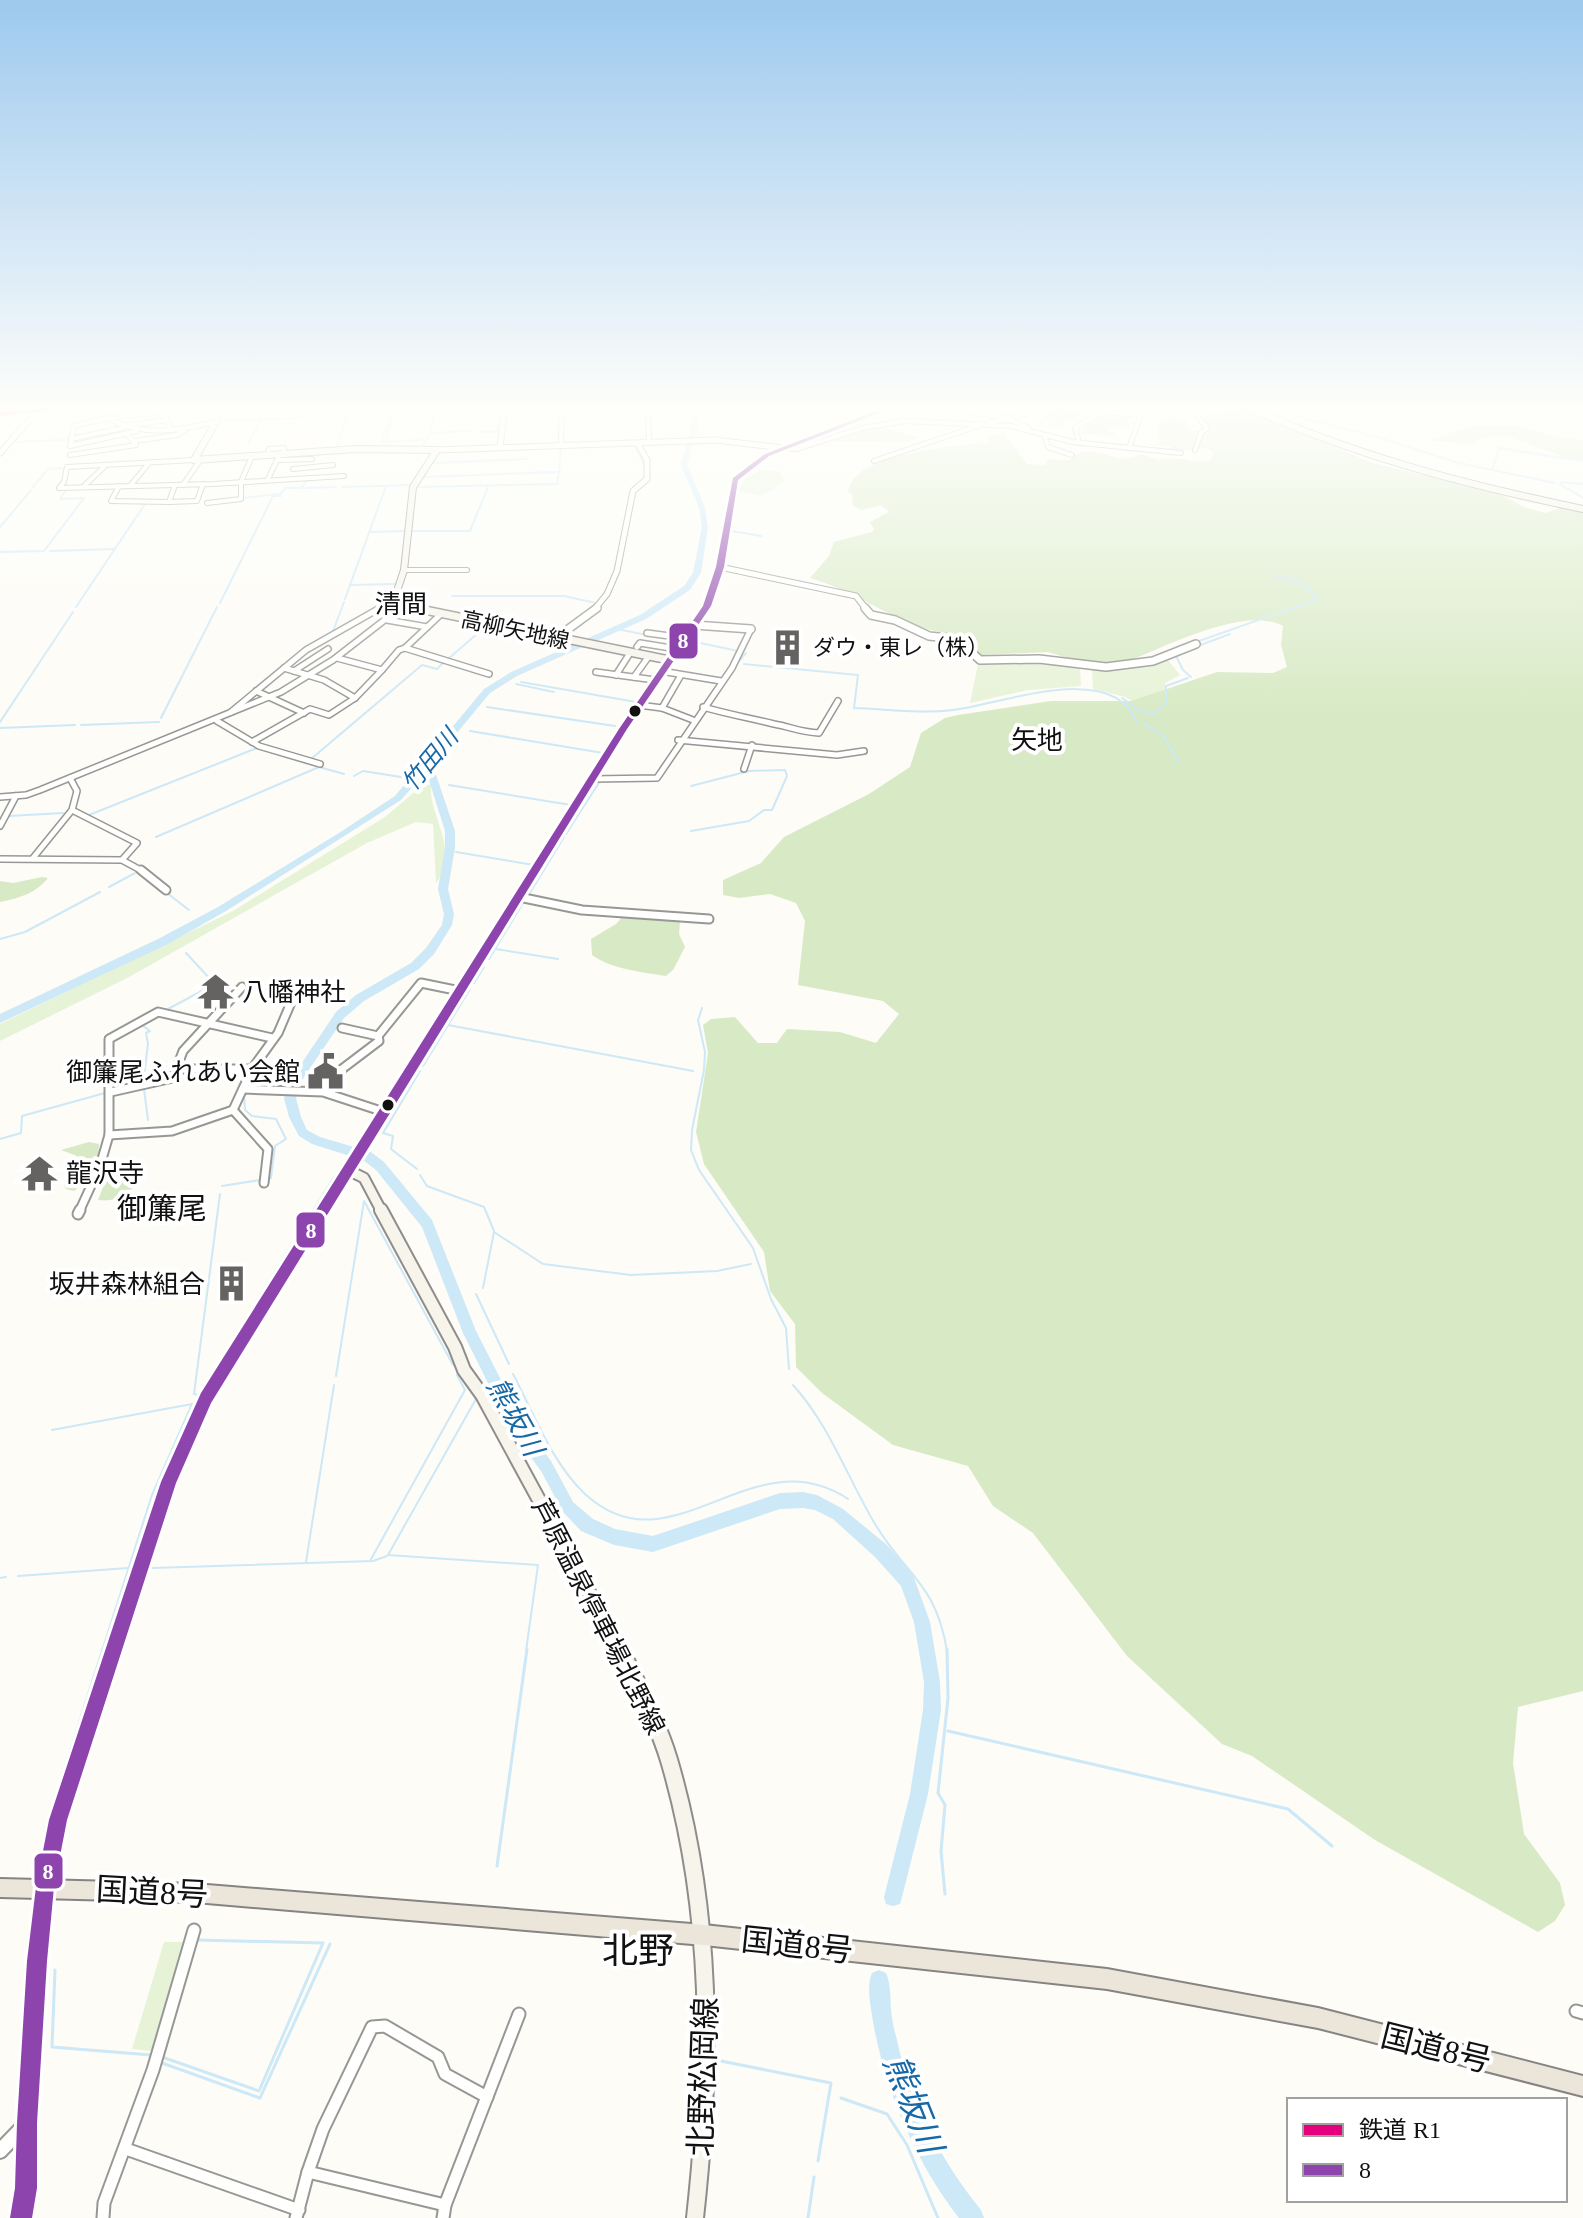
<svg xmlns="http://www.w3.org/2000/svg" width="1583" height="2218" viewBox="0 0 1583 2218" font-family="'Times New Roman','Noto Sans JP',serif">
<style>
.green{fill:#e7f3d7}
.forest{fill:#d8eac5}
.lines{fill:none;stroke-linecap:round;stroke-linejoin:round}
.stream-far1{stroke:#cde8f7;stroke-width:2}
.stream{stroke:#cde8f7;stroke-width:3}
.river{fill:#cde8f7;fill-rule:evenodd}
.minor-far4-casing{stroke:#979795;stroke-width:6}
.minor-far3-casing{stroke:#979795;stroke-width:8}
.minor-far2-casing{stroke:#979795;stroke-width:11}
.minor-far1-casing{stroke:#979795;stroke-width:13}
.minor-casing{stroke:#979795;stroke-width:15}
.tertiary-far4-casing{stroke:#979795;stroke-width:7}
.tertiary-far3-casing{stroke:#979795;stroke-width:10}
.tertiary-far2-casing{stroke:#979795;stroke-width:12}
.tertiary-far1-casing{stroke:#979795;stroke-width:15}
.tertiary-casing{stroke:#979795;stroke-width:18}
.secondary-far4-casing{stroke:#8e8d8b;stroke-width:8}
.secondary-far3-casing{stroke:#8e8d8b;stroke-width:10}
.secondary-far2-casing{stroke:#8e8d8b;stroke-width:13}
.secondary-far1-casing{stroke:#8e8d8b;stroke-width:16}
.secondary-casing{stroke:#8e8d8b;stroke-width:20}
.trunk-casing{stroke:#858482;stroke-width:4}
.minor-far4{stroke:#fffffe;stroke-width:4}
.minor-far3{stroke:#fffffe;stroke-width:5}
.minor-far2{stroke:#fffffe;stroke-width:7}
.minor-far1{stroke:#fffffe;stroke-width:9}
.minor{stroke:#fffffe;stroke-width:11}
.tertiary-far4{stroke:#fffffe;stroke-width:5}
.tertiary-far3{stroke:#fffffe;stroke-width:7}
.tertiary-far2{stroke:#fffffe;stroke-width:8}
.tertiary-far1{stroke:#fffffe;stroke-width:11}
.tertiary{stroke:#fffffe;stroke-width:14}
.secondary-far4{stroke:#f6f4eb;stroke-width:6}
.secondary-far3{stroke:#f6f4eb;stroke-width:7}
.secondary-far2{stroke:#f6f4eb;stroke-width:9}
.secondary-far1{stroke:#f6f4eb;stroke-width:12}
.secondary{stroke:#f6f4eb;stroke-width:16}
.trunk{fill:#ece5da;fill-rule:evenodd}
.bus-1-casing{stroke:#fff;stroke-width:6}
.bus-1{fill:#8e44ad;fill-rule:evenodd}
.rail-1-casing{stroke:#fff;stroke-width:6}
.rail-1{fill:#e5007d;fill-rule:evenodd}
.bus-dot{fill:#111;stroke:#fff;stroke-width:3}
.labels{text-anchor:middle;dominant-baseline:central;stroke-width:8;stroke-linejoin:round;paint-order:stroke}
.far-street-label{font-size:22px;fill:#111;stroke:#fff}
.far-poi-label{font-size:22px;fill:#111;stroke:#fff;text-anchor:start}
.far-water-label{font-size:24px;font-style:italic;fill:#1768a6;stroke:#fff}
.far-quarter-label{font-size:26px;fill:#111;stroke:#fff}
.poi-label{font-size:26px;fill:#111;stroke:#fff;text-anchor:start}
.street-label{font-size:26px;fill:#111;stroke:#fff}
.water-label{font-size:28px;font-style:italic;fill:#1768a6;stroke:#fff}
.quarter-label{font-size:30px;fill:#111;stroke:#fff}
.near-street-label{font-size:32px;fill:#111;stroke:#fff}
.near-water-label{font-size:34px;font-style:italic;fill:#1768a6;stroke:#fff}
.near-quarter-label{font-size:36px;fill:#111;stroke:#fff}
.line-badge{stroke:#fff;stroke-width:3}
.badge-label{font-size:22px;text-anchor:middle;font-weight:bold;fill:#fff}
</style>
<rect width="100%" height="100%" fill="#fdfcf7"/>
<g class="green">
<path d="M761,470L780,472L784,482L761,496L739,491L745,478Z"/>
<path d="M1168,660L1180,675L1165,683V693L1136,703L1125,697L1093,689L1092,670L1119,669Z"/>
<path d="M1019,661L1080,669L1081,686L1028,690L970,703L978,664Z"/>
<path d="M424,784L431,785C428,815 461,850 436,883L433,824L416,822L367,843L129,977L0,1041V1024L233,911L385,817Z"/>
<path d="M164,1942H184L152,2051L132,2049Z"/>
</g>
<g class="forest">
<path d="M1072,406L1087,408L1080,415L1095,414L1077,423L1067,418L1070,421L1063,423L1066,427L1050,426L1056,420L1045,421L1046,427L1037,421L1045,418L1042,412Z"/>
<path d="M1243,408L1372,463L1498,493L1524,507L1546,513L1562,507L1583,512V1691L1518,1707L1513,1763L1524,1834L1560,1883L1565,1905L1555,1921L1538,1932L1375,1840L1252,1756L1222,1744L1127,1656L1033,1533L993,1506L968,1466L893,1445L822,1393L796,1367L795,1324L770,1291L764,1252L704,1164L696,1132L708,1053L703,1025L711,1019L735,1017L758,1043H777L787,1029L840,1032L876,1043L899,1014L883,1001L798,985L805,921L796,903L770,894L739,898L723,895V880L761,863L784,837L869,794L910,767L921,733L945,718L958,715L1051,701H1131L1217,672L1273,673L1287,667L1281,645L1283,626C1244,605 1163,648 1124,663L1108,665L1077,661L1048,652L982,655L972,648L971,642C951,631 937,634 918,626C880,612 849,589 810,578L829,556L834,542L872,532L874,529L870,522L889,512L881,505L862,510L853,506L852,495L848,491C856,451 957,447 990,442L987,436L1004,433L1027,464L1044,465L1047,460C1054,458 1059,461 1066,460C1075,460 1074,453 1083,452C1104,449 1122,466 1141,454L1158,460C1175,454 1192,465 1210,460L1214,453L1206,448L1170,452L1171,446L1147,445L1159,443L1157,429L1163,416L1185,419L1191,431L1211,430L1196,419L1197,415Z"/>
<path d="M1104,415L1124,417L1131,428H1111L1109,431L1115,433L1112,436L1080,434L1085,426Z"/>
<path d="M879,426L919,438L907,442L831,441Z"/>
<path d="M1473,426H1519L1556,437L1583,440V461L1569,459L1508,436L1493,435L1467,444L1429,440Z"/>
<path d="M42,877L48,878C36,893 20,898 0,902V881L13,883Z"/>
<path d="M624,915L680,922L679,934L685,947L673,970L666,976C641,972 611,969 592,955L591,939L616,924Z"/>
<path d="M89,1142L99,1144C99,1163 90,1180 74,1191L66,1189L64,1185C71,1175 82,1170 77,1156L61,1150Z"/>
<path d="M135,1167L144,1171C134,1190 121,1203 98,1200L105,1182L95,1183L102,1173Z"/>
</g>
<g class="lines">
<g class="stream-far1">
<path d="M1258,406L1377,437L1459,463L1555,483"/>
<path d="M435,413L437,406"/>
<path d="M390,414L393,406"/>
<path d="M394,414L396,406"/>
<path d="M435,414L430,433L471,431"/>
<path d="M348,416L352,406"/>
<path d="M393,416L385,442L424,440"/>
<path d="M261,418L267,406"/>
<path d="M306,418L311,406"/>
<path d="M220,421L303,418L308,406"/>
<path d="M477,432H497L501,412"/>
<path d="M92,436L103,435"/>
<path d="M14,442L67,440"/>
<path d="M384,442H381L390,416"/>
<path d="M248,444L260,421"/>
<path d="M635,445L645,468"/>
<path d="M337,446L347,418"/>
<path d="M422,447L430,434"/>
<path d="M1499,448L1583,461"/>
<path d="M433,463L527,459"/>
<path d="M1492,469L1499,449"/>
<path d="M559,472L561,447"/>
<path d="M424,477L557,472"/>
<path d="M1561,482L1583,484"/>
<path d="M1560,484L1583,498"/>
<path d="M33,487L48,469L63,468"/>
<path d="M342,487L411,485"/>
<path d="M419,487L557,484L559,472"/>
<path d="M302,488L308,478"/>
<path d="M305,488L336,487"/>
<path d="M243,498L280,494L286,488H302"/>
<path d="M0,527L31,490"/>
<path d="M413,531H470L488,487"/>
<path d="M732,531L761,536"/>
<path d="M371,532L404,531"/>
<path d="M50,551L114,549"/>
<path d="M0,552L44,551L84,498L60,499L66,490"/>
<path d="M798,581L811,584"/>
<path d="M350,585L395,584"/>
<path d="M831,593L848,597"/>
<path d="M452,596H564L596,603"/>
<path d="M345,599L386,486"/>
<path d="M857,601L867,615"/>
<path d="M220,603L273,496H281"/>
<path d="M76,607L145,504"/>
<path d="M892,623L922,637"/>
<path d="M617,629L647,635"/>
<path d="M333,631L344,602"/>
<path d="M691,641L738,651"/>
<path d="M1199,641L1318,599L1302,583L1274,575"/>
<path d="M1198,646L1230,634"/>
<path d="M963,649L975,661"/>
<path d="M1176,656L1183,670L1191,677"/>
<path d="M448,659L485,627"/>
<path d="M739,661L746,653"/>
<path d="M744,664L858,675L854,708C887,709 920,714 953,710C1000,705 1112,659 1137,722"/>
<path d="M521,682L636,702"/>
<path d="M516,684L554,692"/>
<path d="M1122,698L1144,713L1154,714L1166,703V686L1188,678"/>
<path d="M487,707L615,726"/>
<path d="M161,718L217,607"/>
<path d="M0,722L73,612"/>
<path d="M1144,724L1163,736L1179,762"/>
<path d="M81,725L159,722"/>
<path d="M0,728L75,725"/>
<path d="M470,731L603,753"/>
<path d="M270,752L319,767"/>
<path d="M311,759L422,665L437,669L444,662"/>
<path d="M354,776L363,771L401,777"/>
<path d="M449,785L571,805"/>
<path d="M691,786L749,771L785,770L787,776L772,810H764L749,821L691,831"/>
<path d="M89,815L257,748"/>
<path d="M9,816L63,813"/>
<path d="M566,834L600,781"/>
<path d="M156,837L319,767L344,774"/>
<path d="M456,852L534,865"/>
<path d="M109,887L137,872"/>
<path d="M167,893L189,910"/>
<path d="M528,896L564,837"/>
<path d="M0,939L25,932L100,892"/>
<path d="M496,949L558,959"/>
<path d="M186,953L212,981"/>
<path d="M489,959L523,903"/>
<path d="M474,983L484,967"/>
<path d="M244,989L291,993"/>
<path d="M702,1008L698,1020L705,1052L704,1070L692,1130L691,1150L699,1170L753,1248L771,1299L786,1328L789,1369"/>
<path d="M168,1009L211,986L237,989"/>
<path d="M142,1025L150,1031L146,1033L148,1044L143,1083"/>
<path d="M448,1025L693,1071"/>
<path d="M423,1066L470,989"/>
<path d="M250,1084L293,1057"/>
<path d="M144,1089L148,1120"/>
<path d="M244,1095L245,1110L252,1116L276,1119L286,1139L275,1146L271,1178L266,1179"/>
<path d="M0,1139L21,1133L22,1116L105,1093"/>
<path d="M417,1169L391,1149L393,1136L383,1133L420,1071"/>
<path d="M420,1175L427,1186L484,1207L494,1231"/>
<path d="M222,1186L260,1180"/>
<path d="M220,1194L194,1394L198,1395L203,1389L248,1315"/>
<path d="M483,1288L494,1232L543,1264L631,1275L717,1271L751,1264"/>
<path d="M476,1294L509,1364"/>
<path d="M256,1302L334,1177"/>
<path d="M513,1374C534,1414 552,1463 585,1494C672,1574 751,1435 848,1499"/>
<path d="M336,1376L364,1201L453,1365"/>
<path d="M793,1385C830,1426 847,1477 875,1524C906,1576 936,1583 947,1651"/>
<path d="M476,1399L388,1555L538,1565L526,1651"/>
<path d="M52,1430L192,1404L152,1495L102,1651"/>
<path d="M370,1561L465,1390L457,1375"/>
<path d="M306,1562L334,1385"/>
<path d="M152,1568L373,1561L387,1556"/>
<path d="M18,1576L128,1568"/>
<path d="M0,1578L6,1577"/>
</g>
<g class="stream">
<path d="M948,1731L1288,1809L1332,1846"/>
<path d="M46,1827L103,1649"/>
<path d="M497,1866L527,1649"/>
<path d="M945,1894L941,1851L945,1805L938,1793L948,1698L947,1649"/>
<path d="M55,1970L52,2047L151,2055"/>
<path d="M162,2057L259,2091L323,1943L197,1940"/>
<path d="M716,2060L831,2083L818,2161"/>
<path d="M162,2063L260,2098L330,1944"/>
<path d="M841,2098L887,2114L907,2145L938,2218"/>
<path d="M808,2218L814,2177"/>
</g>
<g class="river">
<path d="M689,406H695L698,425L687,465L705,507L708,527L701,573L690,590L646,619L517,676L490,693L432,763L455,831V848L448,889L454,914L452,925L434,954L419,969L364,1001L344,1018L302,1080L296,1098L301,1117L307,1130L320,1137L371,1152L384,1162L432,1220L476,1331L523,1423L551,1461L573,1502L593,1519L615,1529L653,1536L780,1493L803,1492L817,1495L843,1509L887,1545L913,1575L930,1622L940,1682L941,1710L928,1794L902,1897L900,1904L893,1906L886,1904L884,1897L910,1794L923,1710L924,1682L914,1622L901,1586L875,1557L833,1519L815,1510L803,1508L780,1509L653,1552L614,1545L581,1531L563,1512L541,1471L513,1433L463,1333L422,1227L376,1170L363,1160L312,1144L299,1136L289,1117L284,1098L291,1079L336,1012L356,995L411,963L426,948L442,925L444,914L438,889L445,848V831L426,771L401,800L226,911L168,944L0,1023V1014L160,938L218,907L339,833L395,796L484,689L511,672L640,615L684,586L693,573L702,527L699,507L681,465L692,425Z"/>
<path d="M879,1970L886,1973C891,1985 890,1997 891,2010C892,2020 894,2030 897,2040C910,2103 941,2160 981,2210L984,2218H959C915,2161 886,2092 873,2022C871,2007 866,1987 872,1973Z"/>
</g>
<defs>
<g id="minor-far4">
<path d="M985,406L997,413"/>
<path d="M1099,406L1106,412L1139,415"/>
<path d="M1189,406L1207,428L1201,433L1195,450"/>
<path d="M953,409L1007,418L1028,428"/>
<path d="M107,418C142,437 178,431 215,422"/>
<path d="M990,422L1062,406"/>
<path d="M123,426L168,420"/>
<path d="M137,431L70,446L74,426L107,418L163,412L171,429"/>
<path d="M1045,437L1048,447L1072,455"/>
<path d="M71,439L123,428"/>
<path d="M135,441L177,435L185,430"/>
<path d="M649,441L648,419L652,406"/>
<path d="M1079,442L1075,428L1103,411"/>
<path d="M561,445L562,406"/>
<path d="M784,448L797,449L862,428L905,421L1011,426L1072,442L1181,453"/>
<path d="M1129,448L1140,418L1136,406"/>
<path d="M70,455L136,445L128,435"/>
<path d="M267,456L269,449L284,448V455"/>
<path d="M278,460L312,459"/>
<path d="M874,461L978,426"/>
<path d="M293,469L333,465"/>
<path d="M268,479L279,456"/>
<path d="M175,485L169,502L197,501L203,484"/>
<path d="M183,485L201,459"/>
<path d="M119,486L111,501L169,502"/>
<path d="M130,486L149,463"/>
<path d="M83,487L104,467"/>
<path d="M59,488L213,484L344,476"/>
<path d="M59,488L64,482L67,467L194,460"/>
<path d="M207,503L241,499V482L252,456"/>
<path d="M404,570H467"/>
<path d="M377,610L394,600"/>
<path d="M398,610L404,605"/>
</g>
<g id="minor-far3">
<path d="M440,615L405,648L489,674"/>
<path d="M387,620L427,627"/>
<path d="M647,633L685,638"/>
<path d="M637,647L640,643L677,649"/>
<path d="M337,658L382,670L399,650L405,648"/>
<path d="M284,668L324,680L355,698"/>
<path d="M294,671L328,649"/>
<path d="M661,671L721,681"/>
<path d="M596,672L655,680"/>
<path d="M616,675L630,653"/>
<path d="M634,677L649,656"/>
<path d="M256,691L304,713"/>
<path d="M639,705L662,708L693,720"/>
<path d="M703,707C727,714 750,718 774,724C791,727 800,732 819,733L838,701"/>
<path d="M662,708L681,675"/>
<path d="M231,712L306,650L380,608"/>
<path d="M217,721L259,746L320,764"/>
<path d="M678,740L837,755L864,751"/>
<path d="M252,742L310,709L329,715L355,698L382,670"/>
<path d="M744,769L752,745"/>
<path d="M70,778L77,791L72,810L137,843L122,860"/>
<path d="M593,779L657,778L732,668L751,629"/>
<path d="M0,797L26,795L40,790L281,692L333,660L400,608"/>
<path d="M0,826L16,796"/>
<path d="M33,858L72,810"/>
<path d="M0,859L122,860L144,872"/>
</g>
<g id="minor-far2">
<path d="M141,870L166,890"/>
<path d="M519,897L582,910L709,919"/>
<path d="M342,1028L378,1036L421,983L460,991"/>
<path d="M177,1069H252"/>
<path d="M243,1089L323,1092L384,1112"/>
<path d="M313,1091L379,1041L378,1036"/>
<path d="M111,1092L173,1078L183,1051L242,987"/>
<path d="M233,1110L252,1069L278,1033L296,991"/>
<path d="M233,1110L268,1149L264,1183"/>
<path d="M109,1135L172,1131L233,1110"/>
<path d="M79,1212L100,1166L109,1135V1039L158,1012L272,1038"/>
</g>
<path id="minor-far1" d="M78,1214L80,1210"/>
<g id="minor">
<path d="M1576,2011L1583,2013"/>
<path d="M126,2149L299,2210"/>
<path d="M308,2172L323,2129L372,2027L385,2026L438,2057L445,2074L487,2097"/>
<path d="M103,2218L104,2203L153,2070L194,1930"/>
<path d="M296,2218L308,2172L445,2205"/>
<path d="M443,2218L445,2205L519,2014"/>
</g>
<g id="tertiary-far4">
<path d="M500,447L505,406"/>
<path d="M437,450L715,440L784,448"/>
<path d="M0,453L42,406"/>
<path d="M720,567L856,596L867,610"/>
<path d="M594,610L607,594L617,571L633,491L647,479V460L638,444L644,442"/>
</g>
<g id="tertiary-far3">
<path d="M865,608L871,615L895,620L929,636L957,639L980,660L1039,659L1106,667L1153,661L1196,644"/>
<path d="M694,625L751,629"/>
<path d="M556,638L597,608"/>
</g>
<path id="tertiary-far2" d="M322,1212L348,1170"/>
<path id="tertiary-far1" d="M112,1651L169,1482L206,1398L323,1210"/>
<g id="tertiary">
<path d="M0,2151L27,2123"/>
<path d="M21,2218L26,2188L27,2123L45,1887L58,1820L113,1649"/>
</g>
<g id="secondary-far4">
<path d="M225,406L194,460L356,449L437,450"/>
<path d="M1246,406C1354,456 1467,485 1583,509"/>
<path d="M420,610L394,600L404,570L413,487L437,450"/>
<path d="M704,610L720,567L735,479L767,455L894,406"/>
</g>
<g id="secondary-far3">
<path d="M415,608L669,660"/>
<path d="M534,872L623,729L706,608"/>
</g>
<path id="secondary-far2" d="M382,1212L364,1178L348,1170L535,870"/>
<path id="secondary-far1" d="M381,1210L455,1347L464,1370L482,1395L621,1651"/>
<path id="secondary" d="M620,1649C637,1684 658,1723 669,1760C713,1909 712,2065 695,2218"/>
<path id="trunk" d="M0,1879L195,1884L704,1925L1107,1969L1318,2008L1583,2076V2096L1318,2028L1107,1989L704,1945L195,1902L0,1897Z"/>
</defs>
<use href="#minor-far4" class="minor-far4-casing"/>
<use href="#minor-far3" class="minor-far3-casing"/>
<use href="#minor-far2" class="minor-far2-casing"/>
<use href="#minor-far1" class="minor-far1-casing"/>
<use href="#minor" class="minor-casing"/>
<use href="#tertiary-far4" class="tertiary-far4-casing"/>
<use href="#tertiary-far3" class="tertiary-far3-casing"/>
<use href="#tertiary-far2" class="tertiary-far2-casing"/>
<use href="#tertiary-far1" class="tertiary-far1-casing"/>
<use href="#tertiary" class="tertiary-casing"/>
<use href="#secondary-far4" class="secondary-far4-casing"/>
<use href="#secondary-far3" class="secondary-far3-casing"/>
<use href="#secondary-far2" class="secondary-far2-casing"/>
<use href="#secondary-far1" class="secondary-far1-casing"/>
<use href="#secondary" class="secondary-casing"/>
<use href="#trunk" class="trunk-casing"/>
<use href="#minor-far4" class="minor-far4"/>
<use href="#minor-far3" class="minor-far3"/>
<use href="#minor-far2" class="minor-far2"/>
<use href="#minor-far1" class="minor-far1"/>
<use href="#minor" class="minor"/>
<use href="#tertiary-far4" class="tertiary-far4"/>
<use href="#tertiary-far3" class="tertiary-far3"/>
<use href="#tertiary-far2" class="tertiary-far2"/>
<use href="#tertiary-far1" class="tertiary-far1"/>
<use href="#tertiary" class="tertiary"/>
<use href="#secondary-far4" class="secondary-far4"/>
<use href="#secondary-far3" class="secondary-far3"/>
<use href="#secondary-far2" class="secondary-far2"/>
<use href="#secondary-far1" class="secondary-far1"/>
<use href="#secondary" class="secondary"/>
<use href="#trunk" class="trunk"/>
<defs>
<path id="bus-1" d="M889,406H897L769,456L738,480L724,567L711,606L627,729L211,1403L176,1483L67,1820L54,1887L47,1961L37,2123V2188L32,2218H10L15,2188L17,2123L27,1961L36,1887L49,1820L161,1482L201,1393L619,729L703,606L716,567L733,478L765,454Z"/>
</defs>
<use href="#bus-1" class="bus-1-casing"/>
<use href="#bus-1" class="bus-1"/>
<defs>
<path id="rail-1" d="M65,406H89L0,416V412Z"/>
</defs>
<use href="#rail-1" class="rail-1-casing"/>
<use href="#rail-1" class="rail-1"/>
</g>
<linearGradient id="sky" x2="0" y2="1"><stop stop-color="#9dc9ee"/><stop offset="0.57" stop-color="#fefefb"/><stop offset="1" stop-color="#fefefb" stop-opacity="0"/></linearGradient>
<rect width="1583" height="716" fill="url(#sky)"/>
<defs>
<symbol id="building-bare" viewBox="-9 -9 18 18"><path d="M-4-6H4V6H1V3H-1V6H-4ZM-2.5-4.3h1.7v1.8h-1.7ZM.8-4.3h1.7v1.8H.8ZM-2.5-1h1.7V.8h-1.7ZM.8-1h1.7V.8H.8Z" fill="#646362" stroke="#fff" stroke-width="2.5" paint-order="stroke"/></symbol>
<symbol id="temple-bare" viewBox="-9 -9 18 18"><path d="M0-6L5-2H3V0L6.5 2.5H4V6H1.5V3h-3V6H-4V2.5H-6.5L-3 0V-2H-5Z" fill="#646362" stroke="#fff" stroke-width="2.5" paint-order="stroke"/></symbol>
<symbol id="civic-bare" viewBox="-9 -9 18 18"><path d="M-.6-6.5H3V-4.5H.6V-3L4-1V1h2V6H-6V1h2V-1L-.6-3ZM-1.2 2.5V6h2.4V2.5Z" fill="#646362" stroke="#fff" stroke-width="2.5" paint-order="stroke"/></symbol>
</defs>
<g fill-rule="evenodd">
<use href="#building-bare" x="762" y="622" width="51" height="51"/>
<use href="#temple-bare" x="190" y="966" width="51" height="51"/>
<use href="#civic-bare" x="300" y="1046" width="51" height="51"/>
<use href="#temple-bare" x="14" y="1148" width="51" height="51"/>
<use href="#building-bare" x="206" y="1258" width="51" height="51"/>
</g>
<g class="bus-dot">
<circle cx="635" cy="711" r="7"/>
<circle cx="388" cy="1105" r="7"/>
</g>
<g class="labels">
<g class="far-street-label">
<text transform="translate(515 630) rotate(12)">高柳矢地線</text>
</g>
<g class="far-poi-label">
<text x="813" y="647">ダウ・東レ（株）</text>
</g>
<g class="far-water-label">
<text transform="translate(430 760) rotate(-50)">竹田川</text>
</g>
<g class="far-quarter-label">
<text x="401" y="604">清間</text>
<text x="1037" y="740">矢地</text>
</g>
<g class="poi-label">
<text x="242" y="992">八幡神社</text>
<text x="300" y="1072" text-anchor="end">御簾尾ふれあい会館</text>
<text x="66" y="1173">龍沢寺</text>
<text x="205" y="1284" text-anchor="end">坂井森林組合</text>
</g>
<g class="street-label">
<text transform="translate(598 1617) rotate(63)">芦原温泉停車場北野線</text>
</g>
<g class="water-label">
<text transform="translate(515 1417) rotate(61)">熊坂川</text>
</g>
<g class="quarter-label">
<text x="162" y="1208">御簾尾</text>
</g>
<g class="near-street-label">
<text transform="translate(152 1892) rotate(3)">国道8号</text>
<text transform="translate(797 1945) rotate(6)">国道8号</text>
<text transform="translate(1436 2048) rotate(14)">国道8号</text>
<text transform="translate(703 2077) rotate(-88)">北野松岡線</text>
</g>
<g class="near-water-label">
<text transform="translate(913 2104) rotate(68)">熊坂川</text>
</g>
<g class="near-quarter-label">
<text x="638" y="1951">北野</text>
</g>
</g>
<g class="line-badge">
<rect x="668" y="622" width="31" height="38" rx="8" fill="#8e44ad"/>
<rect x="295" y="1211" width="31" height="38" rx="8" fill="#8e44ad"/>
<rect x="33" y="1852" width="31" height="38" rx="8" fill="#8e44ad"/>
</g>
<g class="badge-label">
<text x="683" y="648">8</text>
<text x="311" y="1238">8</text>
<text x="48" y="1879">8</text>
</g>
<rect x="1287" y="2098" width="280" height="104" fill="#ffffff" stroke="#a0a0a0" stroke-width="2"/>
<rect x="1303" y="2124" width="40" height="12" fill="#e5007d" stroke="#a0a0a0" stroke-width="2"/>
<text x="1359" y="2138" font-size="24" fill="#111111">鉄道 R1</text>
<rect x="1303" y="2164" width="40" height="12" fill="#8e44ad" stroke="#a0a0a0" stroke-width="2"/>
<text x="1359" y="2178" font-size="24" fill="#111111">8</text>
</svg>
